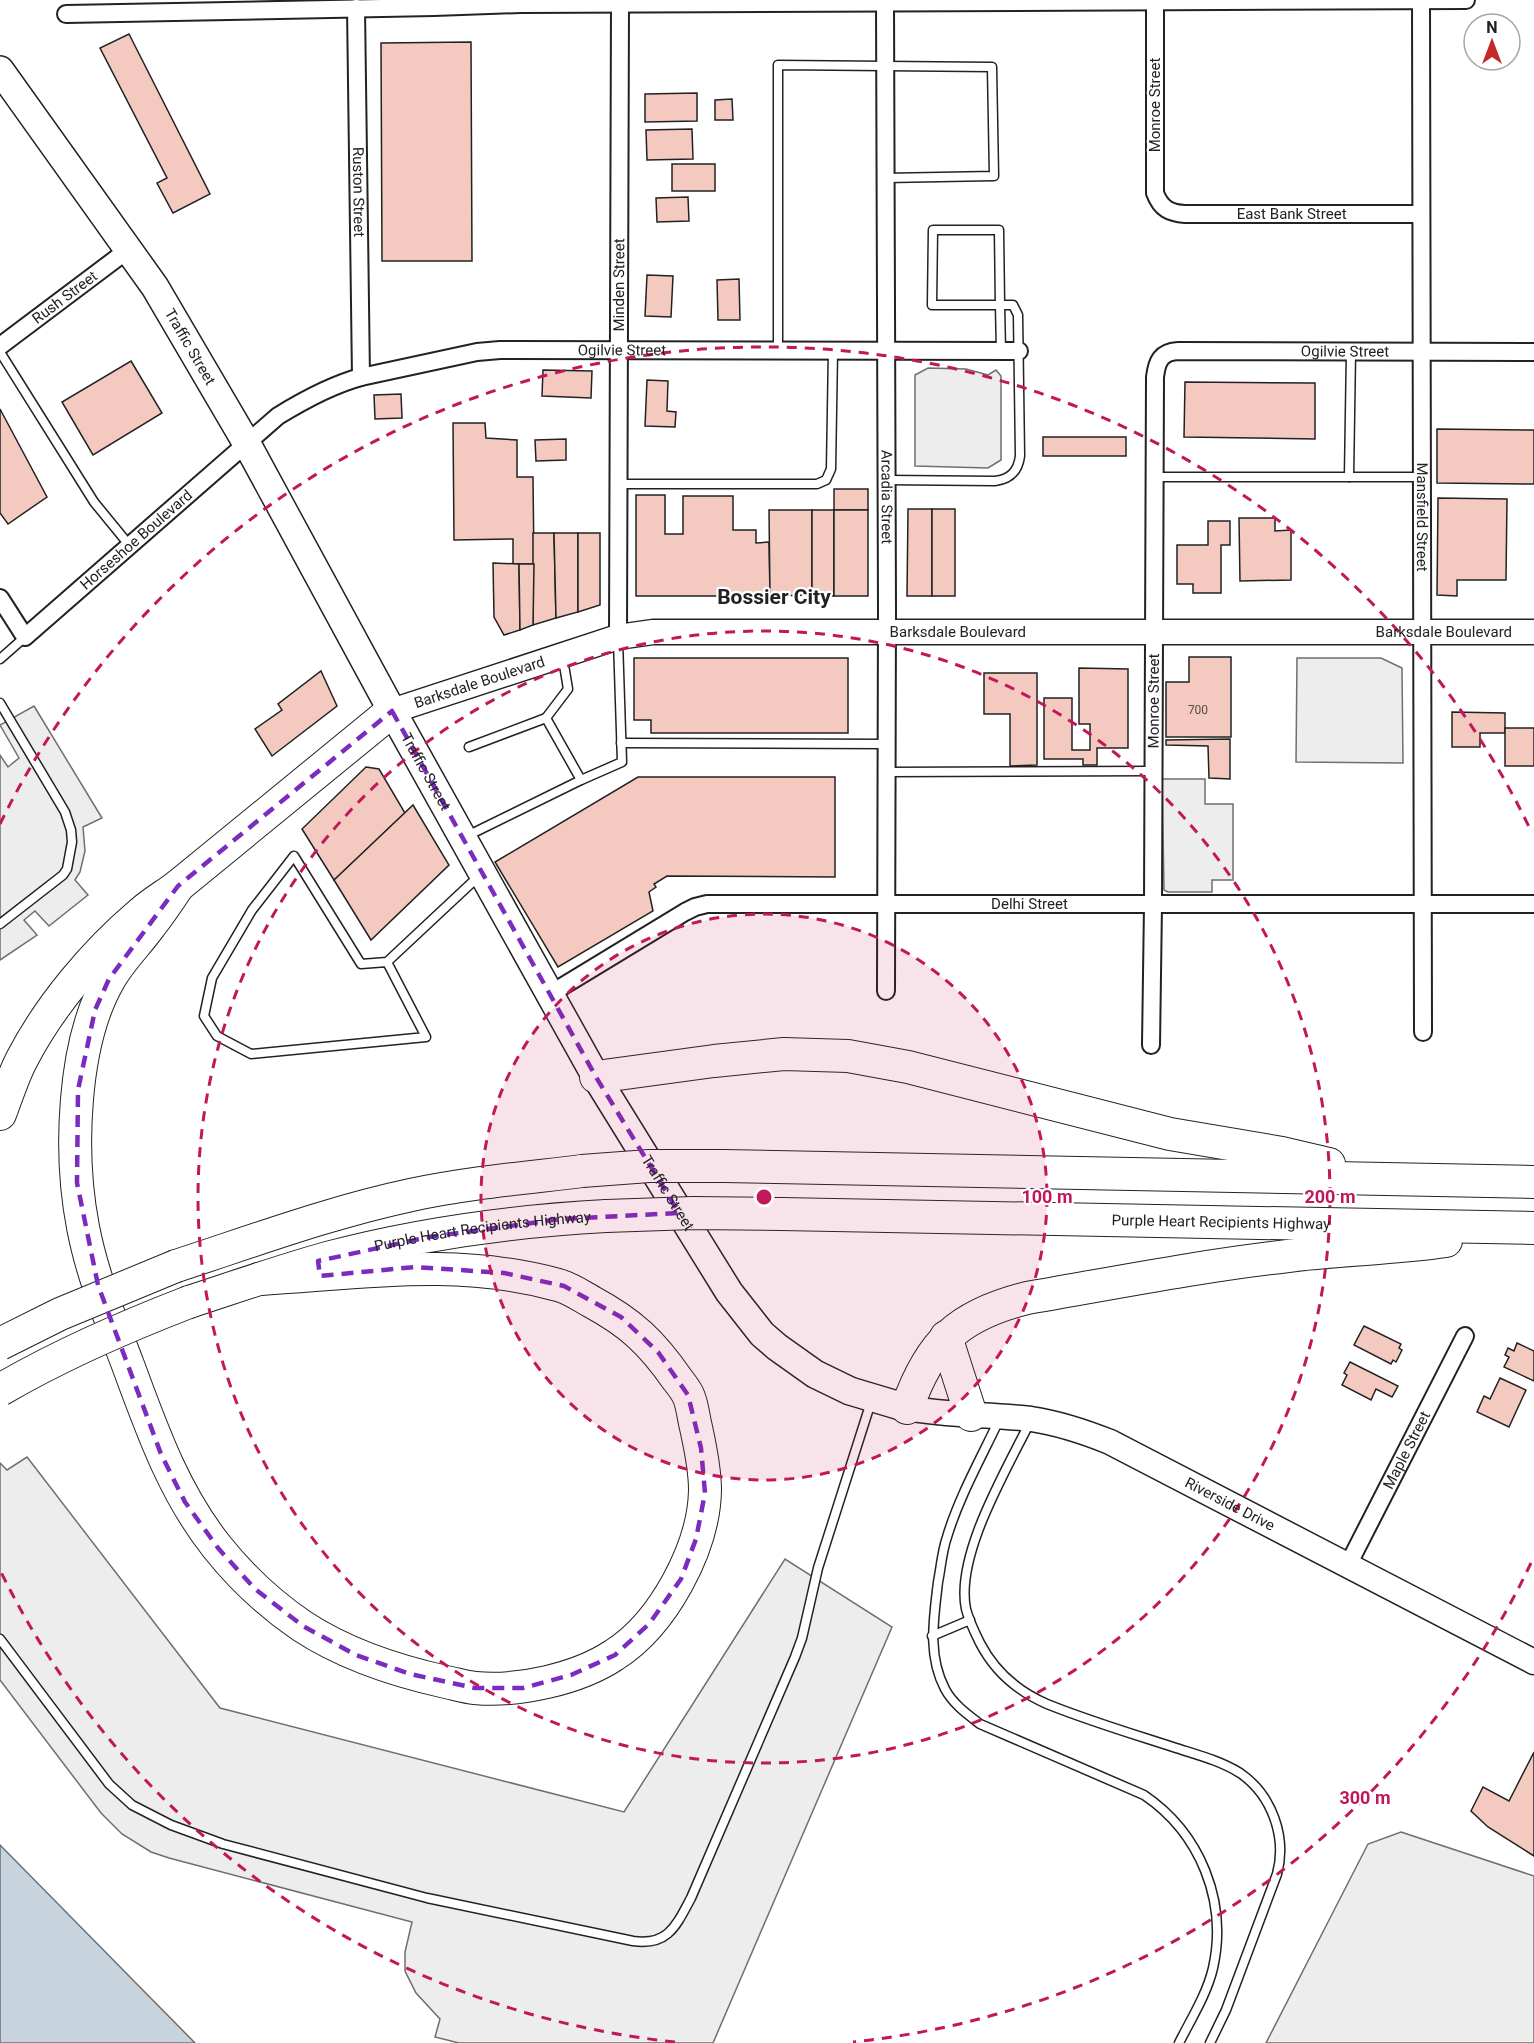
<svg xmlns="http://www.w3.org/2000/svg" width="1534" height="2043" viewBox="0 0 1534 2043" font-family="Roboto,sans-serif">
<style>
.parking{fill:#ededed;stroke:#6f6f6f;stroke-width:1.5}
.water{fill:#c7d3dd;stroke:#6f6f6f;stroke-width:1.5}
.building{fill:#f3c9c0;stroke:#222;stroke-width:1.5}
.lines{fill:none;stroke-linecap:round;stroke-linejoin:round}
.lane-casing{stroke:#222;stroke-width:11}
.street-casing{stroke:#222;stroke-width:20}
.secondary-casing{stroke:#222;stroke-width:27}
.primary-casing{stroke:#222;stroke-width:30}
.highway-casing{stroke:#222;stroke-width:34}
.lane{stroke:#fff;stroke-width:8}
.street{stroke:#fff;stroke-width:16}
.secondary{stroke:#fff;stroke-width:24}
.primary{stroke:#fff;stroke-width:27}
.highway{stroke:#fff;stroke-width:32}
.highway-bridge-casing{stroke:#222;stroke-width:34;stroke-linecap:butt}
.highway-bridge{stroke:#fff;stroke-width:32}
.marked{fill:none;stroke:#7b2cbf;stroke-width:4.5;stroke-dasharray:12 8;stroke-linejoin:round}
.ring{fill:none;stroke:#c2185b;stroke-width:3;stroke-dasharray:10 8}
.labels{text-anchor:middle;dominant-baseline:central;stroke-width:4.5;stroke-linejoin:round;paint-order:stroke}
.number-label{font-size:12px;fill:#564c4a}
.street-label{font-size:15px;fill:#222;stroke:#fff}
.district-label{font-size:21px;font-weight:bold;fill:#222;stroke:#fff}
.centre{fill:#c2185b;stroke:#fff;stroke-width:3}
.ring-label{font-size:18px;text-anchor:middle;font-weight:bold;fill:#c2185b;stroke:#fff;stroke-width:4.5;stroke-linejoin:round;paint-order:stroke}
</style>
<rect width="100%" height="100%" fill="#fff"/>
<g class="parking">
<path d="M928,368L966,369L988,375L996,370L1001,376V460L988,468L915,466V375Z"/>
<path d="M1297,658H1381L1402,668L1403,763L1296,762Z"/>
<path d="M34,706L102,818L83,827L85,851L80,872L75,880L88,895L49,926L35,911L24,920L37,935L0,960V755L8,767L19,758L0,725Z"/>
<path d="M1162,779H1205V804H1233V880H1212V892H1168L1164,890Z"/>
<path d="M27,1457L220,1708L624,1812L785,1559L892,1627L713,2043H459L435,2037L440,2019L416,1993L405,1971V1952L412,1922L169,1858L151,1852L122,1834L101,1813L0,1680V1463L7,1470Z"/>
<path d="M1401,1832L1534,1876V2043H1266L1368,1844Z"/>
</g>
<path class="water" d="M0,1845L195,2043H0Z"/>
<g class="building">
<path d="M129,34L210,194L173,213L157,183L167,178L100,48Z"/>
<path d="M471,42L472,261H382L381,43Z"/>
<path d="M697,93V121L645,122V94Z"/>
<path d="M732,99L733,120H715V100Z"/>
<path d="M692,129L693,159L647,160L646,130Z"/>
<rect x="672" y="164" width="43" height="27"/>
<path d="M688,197L689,221L657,222L656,198Z"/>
<path d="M647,275L673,276L671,317L645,316Z"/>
<path d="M739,279L740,320H718L717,280Z"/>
<path d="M131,361L162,413L93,455L62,402Z"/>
<path d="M543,370L592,371L591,398L542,396Z"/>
<path d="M647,380L668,381L667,411L676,412L675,427L645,426Z"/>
<path d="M1185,382L1315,383V439L1184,437Z"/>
<path d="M401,394L402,418L375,419L374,395Z"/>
<path d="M0,409L47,497L8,524L0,513Z"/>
<path d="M453,423H485L486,438L517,440V477H533L534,564H513V539L454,540Z"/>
<path d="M1437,429L1534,430V484L1437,483Z"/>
<rect x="1043" y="437" width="83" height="19"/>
<path d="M566,439V460L536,461L535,440Z"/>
<rect x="834" y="489" width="34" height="21"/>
<path d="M636,495H665V534H683V496H733V530H756V543L769,542L770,596H636Z"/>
<path d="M1438,498L1507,499L1506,580H1457V596L1437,595Z"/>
<path d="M908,509H932V596H907Z"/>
<rect x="932" y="509" width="23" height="87"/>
<path d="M769,510H812V595L770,596Z"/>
<path d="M812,510H834V596L812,595Z"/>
<rect x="834" y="510" width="34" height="86"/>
<path d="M1239,518H1275V531L1291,530V580L1240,581Z"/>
<path d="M1208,521H1230V545H1221V593H1193V584H1177V545H1208Z"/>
<path d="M533,533H554L556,618L533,625Z"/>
<path d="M554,533H578V612L556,618Z"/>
<path d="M578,533H600V605L578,612Z"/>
<path d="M493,563L519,564L520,630L504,635L494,617Z"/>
<path d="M519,564H534L533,625L520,630Z"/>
<path d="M1189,657H1231V737H1166V682H1189Z"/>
<path d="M634,658H848V733H651V720H634Z"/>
<path d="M1079,668L1128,669V748H1097V765H1083V759H1044V698H1072V750H1090V724H1079Z"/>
<path d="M321,671L337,706L272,756L255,729L282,710L278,704Z"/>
<path d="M984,673H1037V765L1010,766V714H984Z"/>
<path d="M1452,712L1505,713V733H1480V747H1452Z"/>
<rect x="1505" y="728" width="29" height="38"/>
<path d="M1230,739V779L1209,778L1208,746L1166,745V740Z"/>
<path d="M366,767L379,769L405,813L334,880L302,829Z"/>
<path d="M638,777H835V877L667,876L654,884L656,887L649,892L653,911L558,967L495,862Z"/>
<path d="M413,805L449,865L371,940L334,880Z"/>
<path d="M1364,1326L1401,1344L1399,1348L1402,1350L1396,1362L1393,1360L1391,1364L1354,1345Z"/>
<path d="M1517,1343L1534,1351V1381L1504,1367L1509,1357L1505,1355L1508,1348L1514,1351Z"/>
<path d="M1350,1362L1398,1386L1392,1397L1376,1389L1371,1400L1342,1385L1347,1375L1344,1373Z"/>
<path d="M1500,1378L1526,1390L1509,1427L1477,1412L1484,1396L1490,1399Z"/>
<path d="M1534,1752V1856L1488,1827L1471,1811L1483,1787L1509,1801Z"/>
</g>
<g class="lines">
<defs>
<g id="lane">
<path d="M933,230H999L1000,305H932Z"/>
<path d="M778,351V65L992,67L994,176L885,178"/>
<path d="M0,352L94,502L130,546"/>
<path d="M1155,477H1422"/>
<path d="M1349,477L1351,352"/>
<path d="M886,480L995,481C1010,479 1018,472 1020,456L1018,315L1013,305H1000L1001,351"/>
<path d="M618,484H817L826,480L831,469L833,351"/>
<path d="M0,659L25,637"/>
<path d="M0,703L65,812L71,830L72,842L67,869L63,875L0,924"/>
<path d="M621,743L887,744"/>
<path d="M469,747L546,718"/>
<path d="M887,772L1154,771"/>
<path d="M581,780L622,762L618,640"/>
<path d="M467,836L581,780L546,718L568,689L563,659"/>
<path d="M387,962L361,964L294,856L252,910L212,978L204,1016L217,1036L251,1054L426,1037L387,962L480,875"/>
<path d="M999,1420C981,1458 959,1497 947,1537C942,1551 941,1567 938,1582C934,1617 927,1655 945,1689C953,1704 967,1714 980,1724L1144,1795C1200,1833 1228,1901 1213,1968C1207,1994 1191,2019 1179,2043"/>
<path d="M1031,1420C1007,1469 955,1555 966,1609C969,1621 975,1633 980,1643C995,1672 1017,1691 1047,1704C1089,1721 1133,1734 1176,1748C1198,1755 1221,1761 1240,1773C1272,1795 1287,1837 1277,1874L1226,2010L1210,2043"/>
<path d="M932,1636L970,1620"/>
<path d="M0,1639L109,1784L132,1805L171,1825L223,1844L427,1898L633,1941C668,1946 676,1926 691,1898L795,1657L802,1638L818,1568L871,1402"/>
</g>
<g id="street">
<path id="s1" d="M1155,1V193C1161,209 1170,213 1185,214H1421"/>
<path id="s2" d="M1421,1L1423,1032"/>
<path id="s3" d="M885,2L887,610L886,991"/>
<path id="s4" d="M356,8L361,377"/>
<path d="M66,14L434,7L520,4L1466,0"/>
<path id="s5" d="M0,346L129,249"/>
<path id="s6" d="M0,598L25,637L278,416C304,400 331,385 361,377L477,352L500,350L1019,351"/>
<path id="s7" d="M618,637L620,3"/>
<path id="s8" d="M550,994L685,912L695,907L707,904H1534"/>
<path id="s9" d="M1151,1045L1153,905L1155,377C1157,361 1161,352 1178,351L1534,352"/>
<path id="s10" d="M1348,1565L1465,1336"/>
</g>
<g id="secondary">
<path id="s11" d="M392,711L618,637L653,632H1534"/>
<path id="s12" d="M907,1408C948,1416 989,1414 1031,1419C1058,1423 1085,1432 1110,1442L1534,1662"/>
</g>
<g id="primary">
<path id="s13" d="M0,70L155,287L247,444L392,711L596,1077L729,1292L762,1334L777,1347L815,1374L850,1391L907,1408"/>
</g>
<g id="highway">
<path d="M178,886C169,900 160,913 150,926C137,944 120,960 109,980C72,1044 69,1155 83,1227C92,1275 111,1320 128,1365C152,1430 174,1493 217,1547C241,1577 271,1605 302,1626C346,1655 396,1671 446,1682C456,1684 465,1687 475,1688C518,1692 578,1679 614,1655C663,1624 704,1548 705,1490C705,1468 700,1445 695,1423C693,1414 692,1403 688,1395C685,1389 681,1384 677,1379C652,1343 631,1323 592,1302C581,1296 570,1288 558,1285C456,1257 362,1273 259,1279"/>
<path d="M596,1077L714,1061L784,1054L848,1056L908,1067L1170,1134L1282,1153L1329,1164"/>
<path d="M0,1114C7,1096 13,1076 22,1059C50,1005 95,952 141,913C152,903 166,895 178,886L392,711"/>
<path d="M724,1166L1534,1182"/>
<path id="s14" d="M781,1214L1534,1228"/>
<path d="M176,1266C253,1241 331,1212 411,1195C467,1183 525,1178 582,1171"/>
<path id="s15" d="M189,1302C235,1287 281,1271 327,1258C418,1234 513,1221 606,1216"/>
<path d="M946,1337L971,1415"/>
<path d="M907,1408C930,1342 959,1315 1027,1298C1114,1283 1200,1266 1288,1256C1341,1249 1393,1249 1446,1241"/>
</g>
</defs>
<use href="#lane" class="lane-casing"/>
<use href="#street" class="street-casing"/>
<use href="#secondary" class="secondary-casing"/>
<use href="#primary" class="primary-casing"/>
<use href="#highway" class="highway-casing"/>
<use href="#lane" class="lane"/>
<use href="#street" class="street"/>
<use href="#secondary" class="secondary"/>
<use href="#primary" class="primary"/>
<use href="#highway" class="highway"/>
<defs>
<g id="highway-bridge">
<path d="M582,1171L649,1166H724"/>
<path d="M606,1216L693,1213L781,1214"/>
<path d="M0,1344L60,1314L176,1266"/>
<path d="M0,1390C60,1355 124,1327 189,1302"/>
</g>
</defs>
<use href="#highway-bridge" class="highway-bridge-casing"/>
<use href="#highway-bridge" class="highway-bridge"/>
</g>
<path class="marked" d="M392,711L596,1077L679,1213L561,1219L429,1237L318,1261L320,1276L415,1267L504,1273L564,1286L621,1317L658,1352L688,1395L701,1448L705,1493L696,1539L681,1579L649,1624L615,1655L571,1675L523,1688H475L410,1674L356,1655L303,1626L255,1589L218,1548L185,1502L161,1454L98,1285L77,1183L78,1090L95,1010L109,979L178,886Z"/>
<circle cx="764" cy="1197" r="283" fill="#c2185b" fill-opacity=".12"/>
<g class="ring">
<circle cx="764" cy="1197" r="283"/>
<circle cx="764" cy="1197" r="566"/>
<path d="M1531 1563A850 850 0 0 1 853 2042M675 2042A850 850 0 0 1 0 1570M0 824A850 850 0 0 1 1531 831"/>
</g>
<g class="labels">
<g class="number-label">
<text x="1198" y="710">700</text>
</g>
<g class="street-label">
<text transform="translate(1155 105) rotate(-90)">Monroe Street</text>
<text stroke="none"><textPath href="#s4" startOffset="184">Ruston Street</textPath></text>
<text stroke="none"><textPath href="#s1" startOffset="338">East Bank Street</textPath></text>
<text stroke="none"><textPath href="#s7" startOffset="352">Minden Street</textPath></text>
<text stroke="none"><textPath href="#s5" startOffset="81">Rush Street</textPath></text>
<text stroke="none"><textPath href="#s13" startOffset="336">Traffic Street</textPath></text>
<text stroke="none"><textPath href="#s6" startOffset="738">Ogilvie Street</textPath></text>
<text stroke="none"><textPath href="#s9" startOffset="874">Ogilvie Street</textPath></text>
<text stroke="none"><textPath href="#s3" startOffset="495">Arcadia Street</textPath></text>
<text stroke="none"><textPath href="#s2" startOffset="516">Mansfield Street</textPath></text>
<text stroke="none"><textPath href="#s6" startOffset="194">Horseshoe Boulevard</textPath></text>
<text stroke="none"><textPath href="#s11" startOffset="578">Barksdale Boulevard</textPath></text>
<text stroke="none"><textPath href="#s11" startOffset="1064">Barksdale Boulevard</textPath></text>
<text stroke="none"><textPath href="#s11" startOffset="92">Barksdale Boulevard</textPath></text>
<text stroke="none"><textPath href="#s9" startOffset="344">Monroe Street</textPath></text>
<text stroke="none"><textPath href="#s13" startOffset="822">Traffic Street</textPath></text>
<text stroke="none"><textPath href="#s8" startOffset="504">Delhi Street</textPath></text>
<text stroke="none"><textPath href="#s13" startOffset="1308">Traffic Street</textPath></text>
<text stroke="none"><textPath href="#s14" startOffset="440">Purple Heart Recipients Highway</textPath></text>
<text stroke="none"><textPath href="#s15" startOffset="303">Purple Heart Recipients Highway</textPath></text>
<text stroke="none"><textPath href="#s10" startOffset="129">Maple Street</textPath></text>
<text stroke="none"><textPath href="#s12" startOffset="342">Riverside Drive</textPath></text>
</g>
<g class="district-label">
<text x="774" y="597">Bossier City</text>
</g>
</g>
<circle cx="764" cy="1197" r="9" class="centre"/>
<g class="ring-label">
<text x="1047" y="1203">100 m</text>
<text x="1330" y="1203">200 m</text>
<text x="1365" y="1804">300 m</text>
</g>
<g transform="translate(1492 42)"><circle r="28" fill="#ffffff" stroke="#a7a7a7" stroke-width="1.5"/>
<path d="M0-4.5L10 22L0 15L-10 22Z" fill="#c62828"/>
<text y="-9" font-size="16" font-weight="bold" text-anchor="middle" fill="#222222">N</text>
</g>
</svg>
